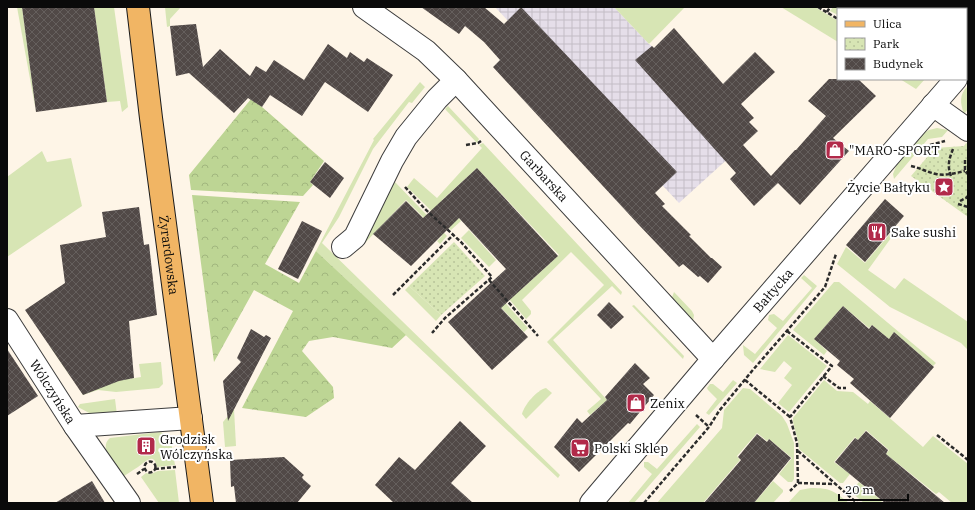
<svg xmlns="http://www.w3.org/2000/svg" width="975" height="510" viewBox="0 0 975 510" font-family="'IBM Plex Serif',serif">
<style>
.industrial{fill:url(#industrial-grid)}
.grass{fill:#d7e5b4}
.forest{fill:url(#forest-crowns)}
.park{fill:url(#park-dots)}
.building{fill:url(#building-cross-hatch)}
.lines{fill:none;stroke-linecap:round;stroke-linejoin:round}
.minor-casing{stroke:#3d3d3d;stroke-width:24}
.major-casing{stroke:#1b1b1b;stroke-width:24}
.path{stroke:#2c2c2c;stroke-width:2.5;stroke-dasharray:4 2;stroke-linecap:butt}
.minor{stroke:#fff;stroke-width:22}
.major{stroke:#f1b564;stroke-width:22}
.labels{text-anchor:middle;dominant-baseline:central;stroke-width:4;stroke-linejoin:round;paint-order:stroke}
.poi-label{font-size:13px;fill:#0a0a0a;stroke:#fff;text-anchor:start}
.street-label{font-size:13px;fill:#0a0a0a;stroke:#fff}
</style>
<defs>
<pattern id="industrial-grid" width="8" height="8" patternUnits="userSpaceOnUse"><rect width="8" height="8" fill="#e5dee9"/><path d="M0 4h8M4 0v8" fill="none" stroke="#c3bdc6"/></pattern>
<pattern id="forest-crowns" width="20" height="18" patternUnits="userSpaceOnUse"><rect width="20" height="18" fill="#bdd594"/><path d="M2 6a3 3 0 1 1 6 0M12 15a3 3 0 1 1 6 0" fill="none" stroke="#a1b67e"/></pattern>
<pattern id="park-dots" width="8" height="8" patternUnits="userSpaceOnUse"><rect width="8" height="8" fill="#d7e5b4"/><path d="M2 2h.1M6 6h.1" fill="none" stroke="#b7c399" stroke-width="1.8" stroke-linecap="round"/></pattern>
<pattern id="building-cross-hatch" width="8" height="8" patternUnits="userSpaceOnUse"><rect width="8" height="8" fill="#514947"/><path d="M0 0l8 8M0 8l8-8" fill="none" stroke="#655f5d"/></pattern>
</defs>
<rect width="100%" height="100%" fill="#fef5e7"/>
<path class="industrial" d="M495,7H614L649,44L654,48L743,145L679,203Z"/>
<g class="grass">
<path d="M17,7H22L36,112Z"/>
<path d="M94,7H114L128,107L122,112L120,101L107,102Z"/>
<path d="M165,7H181L170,19V26L167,27Z"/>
<path d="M614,7H685L649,44Z"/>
<path d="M781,7H815L838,21V42Z"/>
<path d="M833,7H877L881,9H838V15L830,11Z"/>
<path d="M900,79H925L916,89Z"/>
<path d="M420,82L425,87L412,103L409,102L373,149L339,217L322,243L560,475L558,478L316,251L374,140L373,139Z"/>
<path d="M968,86V109L964,114C960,103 959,94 968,86Z"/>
<path d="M448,106L479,139L477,143L445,109Z"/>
<path d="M937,128L948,130L942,137L928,139L894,179L893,174L897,164L922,134L929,130Z"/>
<path d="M483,143L622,292L621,295L612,286L553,340L607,400L590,415L587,411L601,399L547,342L604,285L571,252L522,300L531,311V314L526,319L494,281L506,270L523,288L559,255L477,168L442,200L461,221L451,230L407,187L414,178L437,198L482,148L479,145Z"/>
<path d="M42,151L47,162L71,158L82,206L7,257V177Z"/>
<path d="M394,181L447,236L440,244L437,241L442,236L406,200L363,245Z"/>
<path d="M894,229L896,231L868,270L895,289L904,278L968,322V350L961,343L890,307L837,264L846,247L865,263Z"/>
<path d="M469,230L496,260L489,267L461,238Z"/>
<path d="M804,275L817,286L753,363L744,355L743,345L755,354L777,328L768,320L769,315L774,314L783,321L812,288L801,278Z"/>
<path d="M834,282H839L936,363L933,366L894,332L889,339L872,325L869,328L843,306L814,339L827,351L824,355L793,330Z"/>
<path d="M409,286L441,315L436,321L405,290Z"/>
<path d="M490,286L528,328L524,332L485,290Z"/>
<path d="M674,292L692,311L694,315L693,322L671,300Z"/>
<path d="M634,305L684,356L683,359L632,306Z"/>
<path d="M68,331L127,365L129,379L141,377L139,364L161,362L163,384L159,388L116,392L98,390L83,395L71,375L70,376L49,345Z"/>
<path d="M788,335L827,366L789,412L778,403L792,385L784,378L792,368L784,361L775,372L760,369Z"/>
<path d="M733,380L737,383L709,415L706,413L717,399L708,390L707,388L710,384H713L723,392Z"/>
<path d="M824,380L837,391L853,392L868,404L870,401L923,447L933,436L968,464V503H952L939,492L936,494L886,454L889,450L866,430L858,440L855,437L834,462L850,474L843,483H840L799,449C799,439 792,424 793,418Z"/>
<path d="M546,388L552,393L526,419L522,414C524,405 537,390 546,388Z"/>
<path d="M743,388L750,389L782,416L787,424L794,443V479L792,482H788L779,474L792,458L769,439L767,441L757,433L737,456L740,460L703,503H657L722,428L724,410Z"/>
<path d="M115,399L117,415L91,414L78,407L80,404Z"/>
<path d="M234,409L236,446L225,447L223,422Z"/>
<path d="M697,424L700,427L634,503H628L652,474L644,467V462H648L657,469Z"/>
<path d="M160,432L170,436L175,465L157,467C154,451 145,462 138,467C133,470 129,473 124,476C117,467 97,448 110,438Z"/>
<path d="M175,470L179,503H159L141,477L146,473L151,474L158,471Z"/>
<path d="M773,481L783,490V492L773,503H754Z"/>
<path d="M859,482L882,501L880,503H864L851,492Z"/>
<path d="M811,488C831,488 834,491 849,503H788L800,490Z"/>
</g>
<g class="forest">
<path d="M251,99L262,107L324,161L310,182L313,185L303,196L191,190L189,175Z"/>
<path d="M192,195L300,202L265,264L299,283L316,251L406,335L392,348L333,337L309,341L302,351L333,387L334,398L306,417L242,408L293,311L254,290L214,362Z"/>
</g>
<g class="park">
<path d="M966,143L968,144V217L911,176L935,148L964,146Z"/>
<path d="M454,242L485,276L441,315L409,286Z"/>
</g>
<g class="building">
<path d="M22,7H94L107,102L36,112Z"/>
<path d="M421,7H484L504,24L521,7L677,172L655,193L665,204L662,206L691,235L689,236L711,258H712L722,267L708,283L700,276L698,277L683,264L679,267L638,224L493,67L500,60L484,42L465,26L459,34Z"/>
<path d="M196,24L203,67L220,49L250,76L256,66L266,72L274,60L304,80L328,44L347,58L350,52L364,62L367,58L393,75L368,112L325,82L302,116L270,95L262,107L248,98L234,113L189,73L176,76L170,26Z"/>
<path d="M674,28L723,84L755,52L775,72L741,104L754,118L749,122L758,131L743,145L771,176L795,150H796L826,116L808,101L829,79H858L876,96L833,138L849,151L800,205L778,183L754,206L730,179L736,173L635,60L652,46L654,48Z"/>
<path d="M325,162L344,178L330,198L310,182Z"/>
<path d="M477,168L558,256L501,308L528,337L492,370L448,322L506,269L459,218L411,266L373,234L406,201L423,218Z"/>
<path d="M885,199L904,216L865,262L846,245Z"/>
<path d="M139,207L144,245L149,244L157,315L129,321L134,378L119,381L83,395L25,310L65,283L60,245L106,237L102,212Z"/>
<path d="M302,221L322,231L298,279L278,269Z"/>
<path d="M609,302L624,317L611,329L597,315Z"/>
<path d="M843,306L869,329L872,325L889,339L894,332L934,367L890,418L850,383L854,379L837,365L840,361L814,339Z"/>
<path d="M251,329L264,337L266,335L271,338L228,421L223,381L241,362L237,358Z"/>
<path d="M7,349L38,396L7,416Z"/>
<path d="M635,363L650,378L643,384L654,395L630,424L628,423L579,472L554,447L577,418L582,423L607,400L605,397Z"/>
<path d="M460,421L486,446L451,483L473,503H394L375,485L399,457L415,470Z"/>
<path d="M866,431L888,450L886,454L945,503H885L835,462L855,438L858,440Z"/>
<path d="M757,434L767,442L769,439L791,458L754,503H704L741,460L738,457Z"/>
<path d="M284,457L304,475L302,477L303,479L311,486L297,503H236L234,486L231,487L230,460Z"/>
<path d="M92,481L105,503H55Z"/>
</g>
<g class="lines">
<defs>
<g id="minor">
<path id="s1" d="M364,7L426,51L456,80L713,359"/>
<path d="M936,7L940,9"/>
<path d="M966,24L968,25"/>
<path d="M933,105L968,130"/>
<path d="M343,247L355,237L392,161L406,137L437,99L456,80"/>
<path id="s2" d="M7,320L75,426L191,418"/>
<path d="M75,426L129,503"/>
<path id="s3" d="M591,503L713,359L956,79"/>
</g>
<g id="major">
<path id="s4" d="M138,7L151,118L202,503"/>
</g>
</defs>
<use href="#minor" class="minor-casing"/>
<use href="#major" class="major-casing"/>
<g class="path">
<path d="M818,7L838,19"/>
<path d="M827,12L830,7"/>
<path d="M466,145L478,143L481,141"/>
<path d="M930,145L945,141"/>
<path d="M965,160V171L968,174"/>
<path d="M911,166C920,168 927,172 936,174C945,176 956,173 965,171"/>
<path d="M951,176C947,166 949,159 953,149"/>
<path d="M405,187L425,209L461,242L492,277L445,318L432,333"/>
<path d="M960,201L966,198L968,196"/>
<path d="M958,204L968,207"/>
<path d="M489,280L538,336"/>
<path d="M393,295L453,235"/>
<path d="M787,331L832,366L790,417L797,443L798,483L790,491"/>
<path d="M823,376L839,388H846"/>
<path d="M745,380L790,417"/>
<path d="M696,415L709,427"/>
<path d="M937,435L968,460"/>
<path d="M798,451L857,503"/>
<circle cx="150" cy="467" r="5.5"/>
<path d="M155,469L176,467"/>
<path d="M137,474L144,469"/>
<path d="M798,483L834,484"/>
<path d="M644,503L709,427L719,411L752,371L825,287L836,254"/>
</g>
<use href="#minor" class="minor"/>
<use href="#major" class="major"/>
</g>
<defs>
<symbol id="shop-square" viewBox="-11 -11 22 22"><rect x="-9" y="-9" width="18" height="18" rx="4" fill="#b12a4a" stroke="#fff"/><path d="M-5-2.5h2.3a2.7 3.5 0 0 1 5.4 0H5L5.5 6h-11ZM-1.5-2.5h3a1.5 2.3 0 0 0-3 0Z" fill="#fff"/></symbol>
<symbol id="sight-square" viewBox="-11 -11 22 22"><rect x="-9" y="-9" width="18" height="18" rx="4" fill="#b12a4a" stroke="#fff"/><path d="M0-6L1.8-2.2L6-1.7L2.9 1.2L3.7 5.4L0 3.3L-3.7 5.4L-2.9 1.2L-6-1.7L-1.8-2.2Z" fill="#fff"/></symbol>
<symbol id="restaurant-square" viewBox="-11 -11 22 22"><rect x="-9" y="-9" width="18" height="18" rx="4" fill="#b12a4a" stroke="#fff"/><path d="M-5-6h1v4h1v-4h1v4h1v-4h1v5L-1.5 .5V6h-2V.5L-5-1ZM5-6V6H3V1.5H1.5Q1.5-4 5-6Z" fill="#fff"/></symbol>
<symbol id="building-square" viewBox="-11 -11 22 22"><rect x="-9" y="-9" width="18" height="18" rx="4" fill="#b12a4a" stroke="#fff"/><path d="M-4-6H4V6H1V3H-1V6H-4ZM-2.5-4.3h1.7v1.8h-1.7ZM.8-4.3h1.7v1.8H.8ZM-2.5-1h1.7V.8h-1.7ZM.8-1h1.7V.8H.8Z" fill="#fff"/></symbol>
<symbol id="supermarket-square" viewBox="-11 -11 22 22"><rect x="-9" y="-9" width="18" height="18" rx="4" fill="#b12a4a" stroke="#fff"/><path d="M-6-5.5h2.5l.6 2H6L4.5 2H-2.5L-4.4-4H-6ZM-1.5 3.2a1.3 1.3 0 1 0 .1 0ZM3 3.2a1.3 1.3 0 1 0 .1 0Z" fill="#fff"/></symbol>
</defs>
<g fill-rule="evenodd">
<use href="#shop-square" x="824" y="139" width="22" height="22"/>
<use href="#sight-square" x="933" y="176" width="22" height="22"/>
<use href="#restaurant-square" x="866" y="221" width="22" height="22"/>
<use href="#shop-square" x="625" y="392" width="22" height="22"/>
<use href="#building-square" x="135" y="435" width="22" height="22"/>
<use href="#supermarket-square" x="569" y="437" width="22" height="22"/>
</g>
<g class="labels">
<g class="poi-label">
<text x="849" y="150">"MARO-SPORT</text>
<text x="930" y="187" text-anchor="end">Życie Bałtyku</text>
<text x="891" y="232">Sake sushi</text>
<text x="650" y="403">Zenix</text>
<text x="160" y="439">Grodzisk<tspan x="160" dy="15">Wólczyńska</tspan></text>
<text x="594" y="448">Polski Sklep</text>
</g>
<g class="street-label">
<text stroke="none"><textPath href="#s1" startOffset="248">Garbarska</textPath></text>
<text stroke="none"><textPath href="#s4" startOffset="250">Żyrardowska</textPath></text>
<text stroke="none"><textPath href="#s3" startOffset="280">Bałtycka</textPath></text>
<text stroke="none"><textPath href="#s2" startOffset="85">Wólczyńska</textPath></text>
</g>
</g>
<rect width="975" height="510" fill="none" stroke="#0a0a0a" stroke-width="16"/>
<rect x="837" y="8" width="130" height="72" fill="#ffffff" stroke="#9d9d9d"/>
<rect x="845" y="21" width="20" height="6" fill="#f1b564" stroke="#9d9d9d"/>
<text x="873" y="28" font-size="12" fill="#0a0a0a">Ulica</text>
<rect x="845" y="38" width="20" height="12" fill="url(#park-dots)" stroke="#9d9d9d"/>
<text x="873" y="48" font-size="12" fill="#0a0a0a">Park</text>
<rect x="845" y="58" width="20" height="12" fill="url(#building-cross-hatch)" stroke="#9d9d9d"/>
<text x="873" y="68" font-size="12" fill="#0a0a0a">Budynek</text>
<path d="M839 494v6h69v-6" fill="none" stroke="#0a0a0a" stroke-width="2"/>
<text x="845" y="494" font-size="12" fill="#0a0a0a" stroke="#ffffff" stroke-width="3" paint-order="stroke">20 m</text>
</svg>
